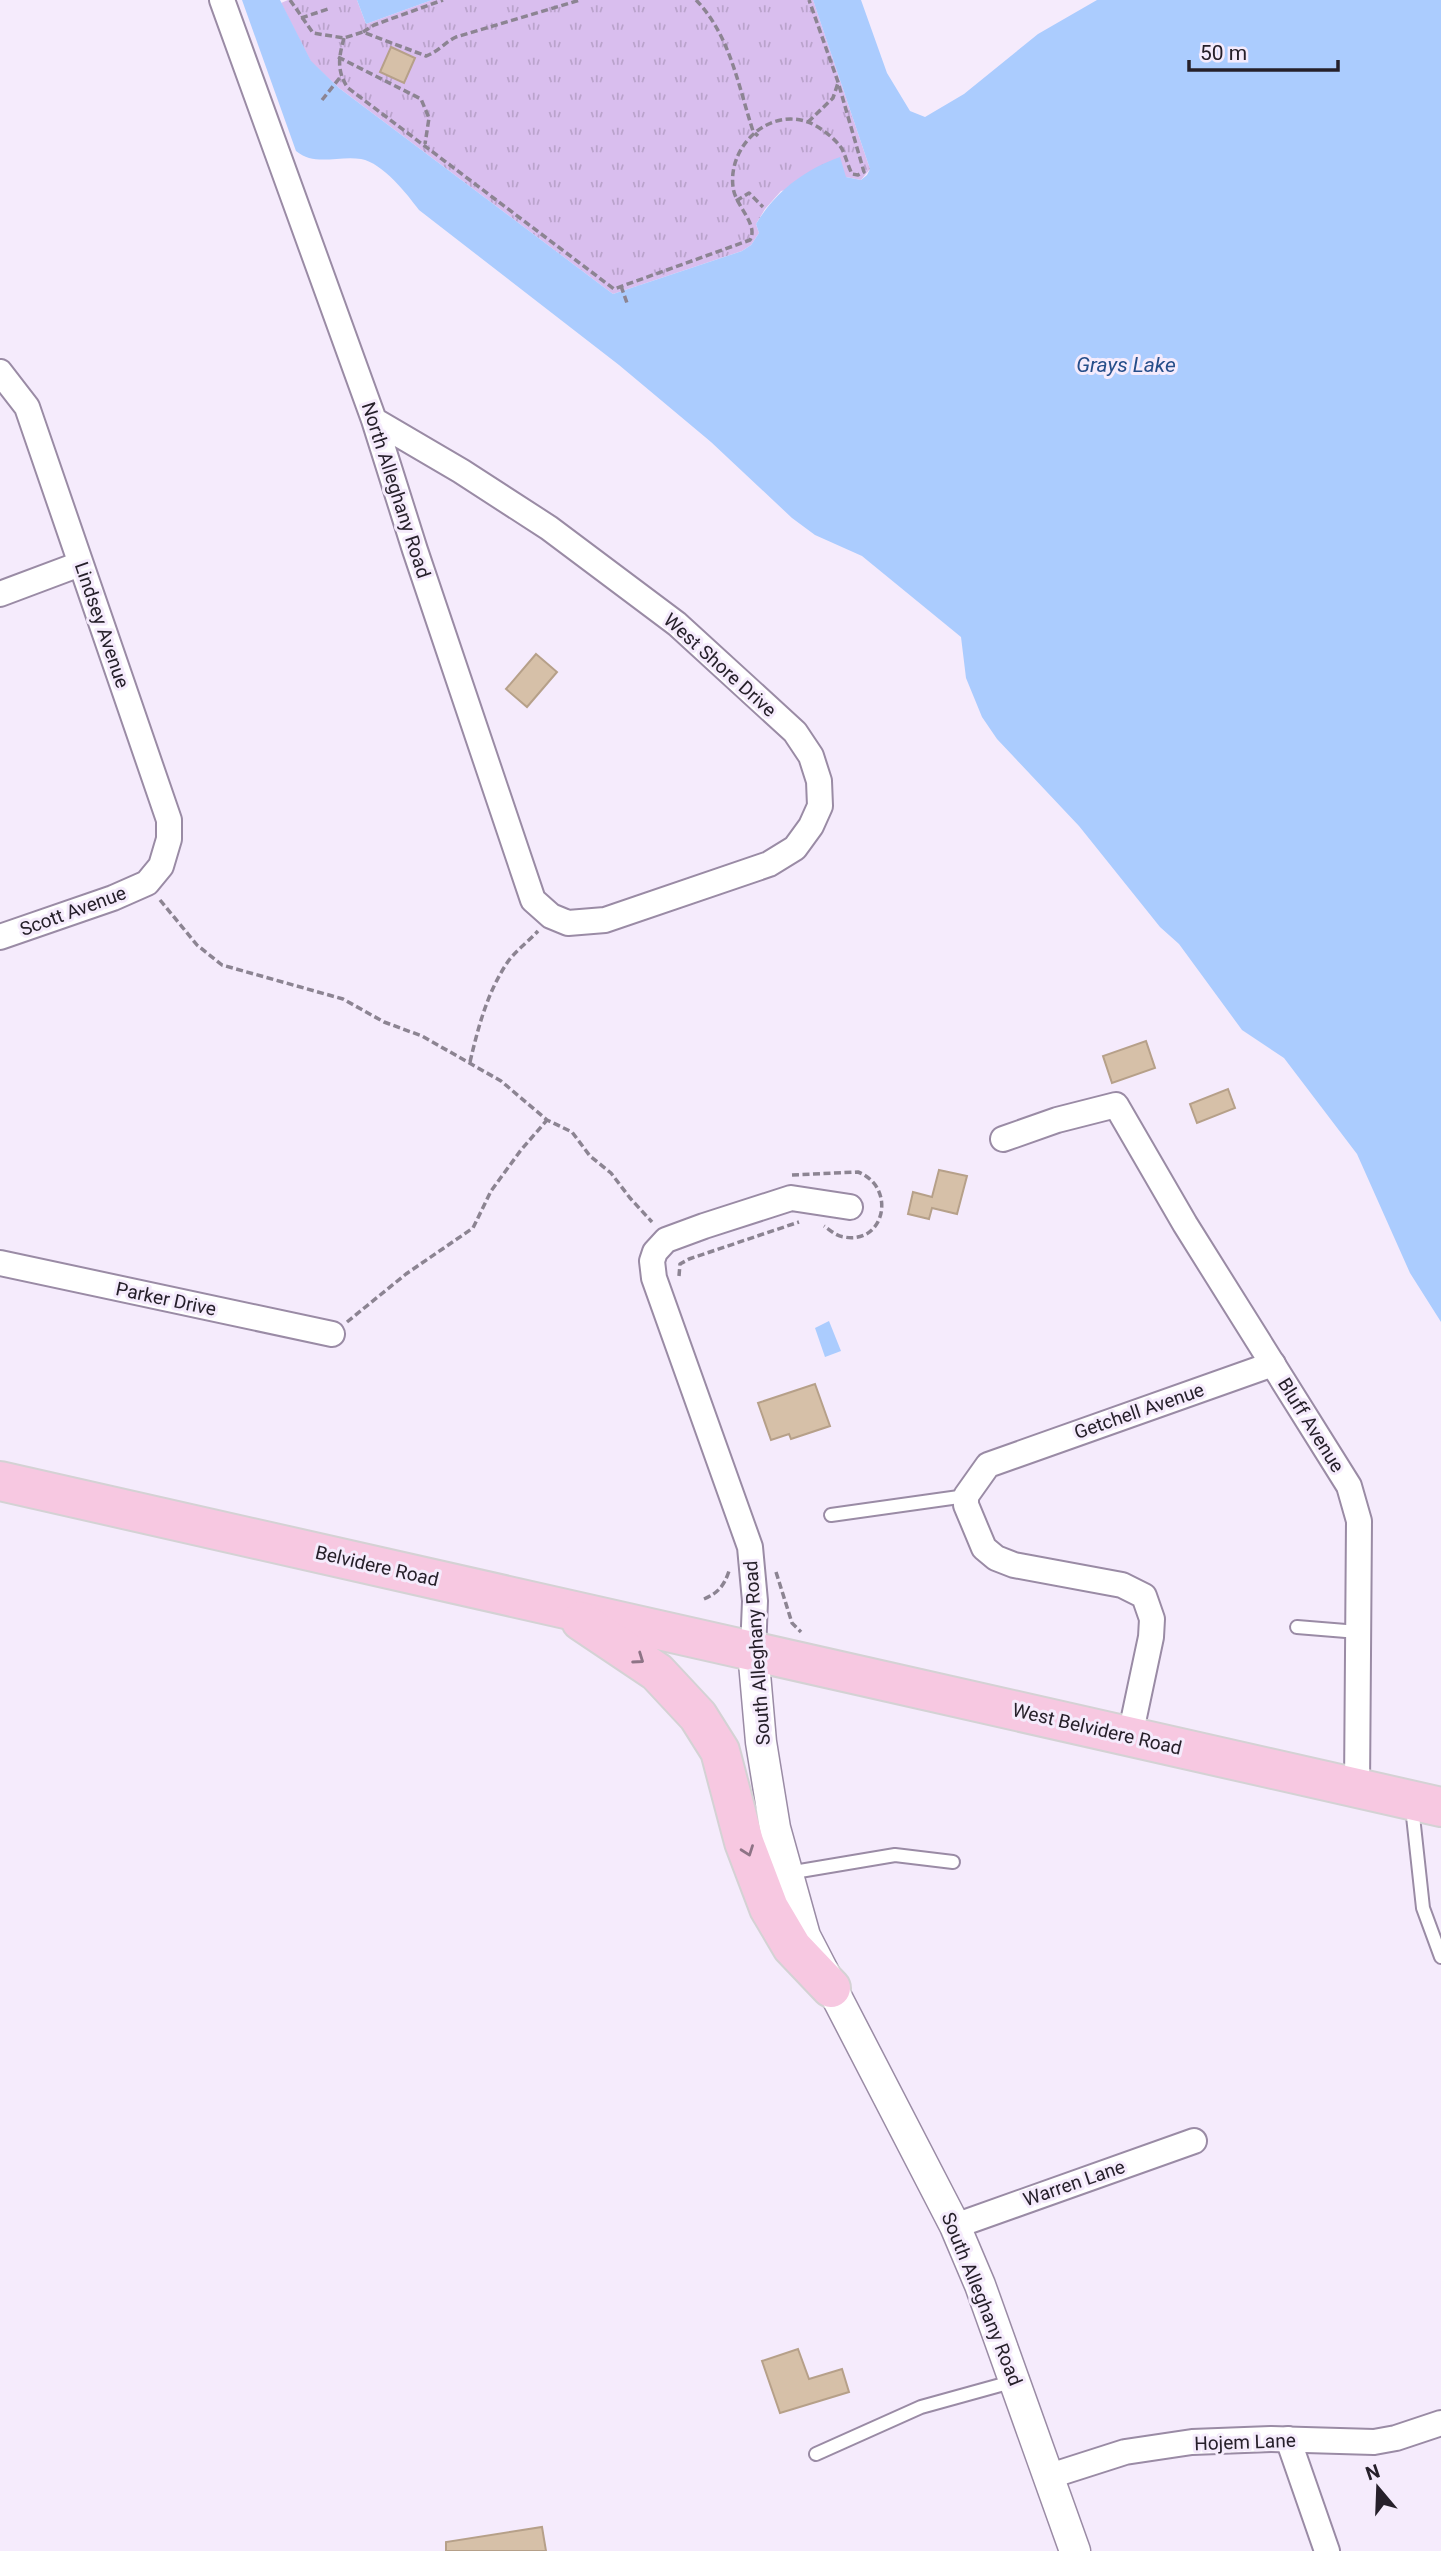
<svg xmlns="http://www.w3.org/2000/svg" width="1441" height="2551" viewBox="0 0 1441 2551" font-family="Roboto,sans-serif">
<style>
.park{fill:url(#park-tufts)}
.water{fill:#abccfe}
.building{fill:#d6c0a8;stroke:#b6a089;stroke-width:2}
.lines{fill:none;stroke-linecap:round;stroke-linejoin:round}
.service-casing{stroke:#9a8ba5;stroke-width:16}
.minor-casing{stroke:#9a8ba5;stroke-width:28}
.tertiary-casing{stroke:#9a8ba5;stroke-width:33}
.primary-casing{stroke:#d4d2d4;stroke-width:42}
.path{stroke:#8c8492;stroke-width:3.5;stroke-dasharray:7 3.5;stroke-linecap:butt}
.service{stroke:#fff;stroke-width:12}
.minor{stroke:#fff;stroke-width:24}
.tertiary{stroke:#fff;stroke-width:30}
.primary{stroke:#f7c8e1;stroke-width:38}
.oneway{stroke:#8e7486}
.labels{text-anchor:middle;dominant-baseline:central;stroke-width:6;stroke-linejoin:round;paint-order:stroke}
.street-label{font-size:19px;fill:#26202a;stroke:#f5ebfc}
.water-label{font-size:21px;font-style:italic;fill:#264e8a;stroke:#f5ebfc}
</style>
<defs>
<pattern id="park-tufts" width="24" height="20" patternUnits="userSpaceOnUse" patternTransform="scale(1.75)"><rect width="24" height="20" fill="#d9beee"/><path d="M3 7l-1-3M5 7V3M7 7l1-3M15 17l-1-3M17 17v-4M19 17l1-3" fill="none" stroke="#baa3cc"/></pattern>
</defs>
<rect width="100%" height="100%" fill="#f5ebfc"/>
<path class="park" d="M288,0H357L366,24L432,0H813L870,169L861,180L846,177L781,191L765,209L756,224L759,233L751,245L742,251L613,294L339,88L311,62L281,3Z"/>
<g class="water">
<path d="M242,0H280L311,61L339,88L613,294L742,251L751,245L759,233L756,224C776,191 804,170 840,157L846,177L861,180L867,175L870,169L813,0H861L887,73L910,111L925,117L964,94L1038,34L1097,0H1441V1322L1410,1273L1357,1154L1284,1058L1242,1030L1179,944L1160,927L1079,826L997,739L982,717L966,678L961,637L862,556L815,535L792,518L711,442L619,365L419,210C407,194 383,163 361,159C339,155 315,167 296,151Z"/>
<path d="M357,0H432L366,24Z"/>
<path d="M829,1321L841,1351L825,1357L815,1328Z"/>
</g>
<g class="building">
<path d="M391,47L415,58L404,83L380,72Z"/>
<path d="M536,654L557,672L527,707L506,689Z"/>
<path d="M1146,1041L1155,1068L1112,1083L1103,1056Z"/>
<path d="M1228,1089L1235,1108L1197,1123L1190,1104Z"/>
<path d="M939,1170L967,1176L957,1214L932,1208L929,1219L908,1214L913,1192L932,1197Z"/>
<path d="M815,1384L830,1426L791,1439L789,1434L771,1440L758,1403Z"/>
<path d="M798,2349L809,2379L842,2369L849,2392L780,2413L762,2361Z"/>
<path d="M542,2527L546,2551H446V2542Z"/>
</g>
<g class="lines">
<defs>
<g id="service">
<path d="M831,1515L966,1496"/>
<path d="M1297,1627L1358,1632"/>
<path d="M1412,1807L1423,1908L1441,1957"/>
<path d="M788,1873L895,1855L953,1862"/>
<path d="M816,2454L921,2407L1015,2381"/>
</g>
<g id="minor">
<path d="M222,0L374,420L415,550L533,900L551,916L568,923L605,920L769,864L795,848L811,826L820,806L819,781L811,756L795,732L677,624L549,528L461,471L374,420"/>
<path d="M0,372L27,407L169,820V839L161,866L147,883L113,898L0,937"/>
<path d="M0,594L80,564"/>
<path d="M1003,1139L1057,1120L1116,1105L1185,1224L1349,1486L1359,1521L1357,1788"/>
<path d="M0,1263L332,1334"/>
<path d="M753,1651L755,1601L750,1547L654,1278L652,1261L655,1252L666,1240L704,1226L791,1198L850,1207"/>
<path d="M1130,1736L1151,1637L1152,1619L1144,1596L1122,1585L1014,1565L996,1558L984,1548L966,1505V1496L988,1465L1273,1364"/>
<path d="M955,2226L1194,2141"/>
<path d="M1288,2439L1327,2551"/>
<path d="M1050,2476L1125,2452L1192,2442L1271,2439L1374,2442L1396,2438L1441,2423"/>
</g>
<path id="tertiary" d="M753,1651L761,1742L775,1828L805,1936L955,2226L980,2285L1075,2551"/>
<g id="primary">
<path d="M0,1481L1441,1807"/>
<path d="M581,1621L657,1672L698,1716L720,1751L744,1842L769,1908L792,1947L831,1988"/>
</g>
</defs>
<use href="#service" class="service-casing"/>
<use href="#minor" class="minor-casing"/>
<use href="#tertiary" class="tertiary-casing"/>
<use href="#primary" class="primary-casing"/>
<g class="path">
<path d="M290,0L313,33L344,38L363,32L426,56C438,52 445,42 456,37L580,0"/>
<path d="M696,0C730,35 738,85 753,131L758,136"/>
<path d="M301,18L328,9"/>
<path d="M363,32L374,25L443,0"/>
<path d="M344,38C339,56 336,71 348,88L614,289L750,240C759,224 735,206 733,187C728,147 767,108 808,122C819,126 836,139 842,149C846,157 848,166 852,174L858,175L864,172L838,82L809,0"/>
<path d="M338,57L421,99L429,118L425,144"/>
<path d="M322,100L342,75"/>
<path d="M808,122L833,98L838,83"/>
<path d="M736,201L749,193L763,207"/>
<path d="M621,286L627,303"/>
<path d="M160,900L197,945L222,965L343,999L384,1022L422,1036L501,1081L547,1120L572,1132L590,1156L611,1173L630,1198L652,1222"/>
<path d="M470,1062C478,1028 487,993 507,963C515,951 528,942 538,931"/>
<path d="M792,1175L858,1172C897,1187 885,1245 844,1237C836,1236 830,1230 824,1226"/>
<path d="M679,1276L680,1264L689,1259L799,1222"/>
<path d="M347,1322L406,1274L473,1228L491,1191L521,1150L547,1120"/>
<path d="M776,1572L792,1623L801,1632"/>
<path d="M704,1599C718,1593 724,1586 729,1571"/>
</g>
<use href="#service" class="service"/>
<use href="#minor" class="minor"/>
<use href="#tertiary" class="tertiary"/>
<use href="#primary" class="primary"/>
</g>
<defs><path id="oneway-chevron" d="M-2-3.5L2.5 0L-2 3.5" fill="none" stroke-width="1.6" stroke-linecap="round" stroke-linejoin="round" transform="scale(1.75)"/></defs>
<g class="oneway">
<use href="#oneway-chevron" transform="translate(639 1659) rotate(35)"/>
<use href="#oneway-chevron" transform="translate(748 1851) rotate(70)"/>
</g>
<g class="labels">
<g class="street-label">
<text transform="translate(396 490) rotate(72)">North Alleghany Road</text>
<text transform="translate(102 625) rotate(71)">Lindsey Avenue</text>
<text transform="translate(720 665) rotate(42)">West Shore Drive</text>
<text transform="translate(73 911) rotate(-20)">Scott Avenue</text>
<text transform="translate(166 1299) rotate(12)">Parker Drive</text>
<text transform="translate(1139 1411) rotate(-19)">Getchell Avenue</text>
<text transform="translate(1311 1425) rotate(58)">Bluff Avenue</text>
<text transform="translate(377 1566) rotate(13)">Belvidere Road</text>
<text transform="translate(757 1653) rotate(-94)">South Alleghany Road</text>
<text transform="translate(1097 1729) rotate(13)">West Belvidere Road</text>
<text transform="translate(1074 2183) rotate(-19)">Warren Lane</text>
<text transform="translate(982 2299) rotate(68)">South Alleghany Road</text>
<text transform="translate(1245 2442) rotate(-2)">Hojem Lane</text>
</g>
<g class="water-label">
<text x="1126" y="365">Grays Lake</text>
</g>
</g>
<g transform="translate(1378 2488) rotate(341)" stroke="#f5ebfc" stroke-width="5" paint-order="stroke">
<path d="M0-5L12 26L0 18L-12 26Z" fill="#26202a"/>
<text y="-10" font-size="19" font-weight="bold" text-anchor="middle" fill="#26202a">N</text>
</g>
<path d="M1189 60v10h149v-10" fill="none" stroke="#26202a" stroke-width="3.5"/>
<text x="1200" y="60" font-size="21" fill="#26202a" stroke="#f5ebfc" stroke-width="5" paint-order="stroke">50 m</text>
</svg>
